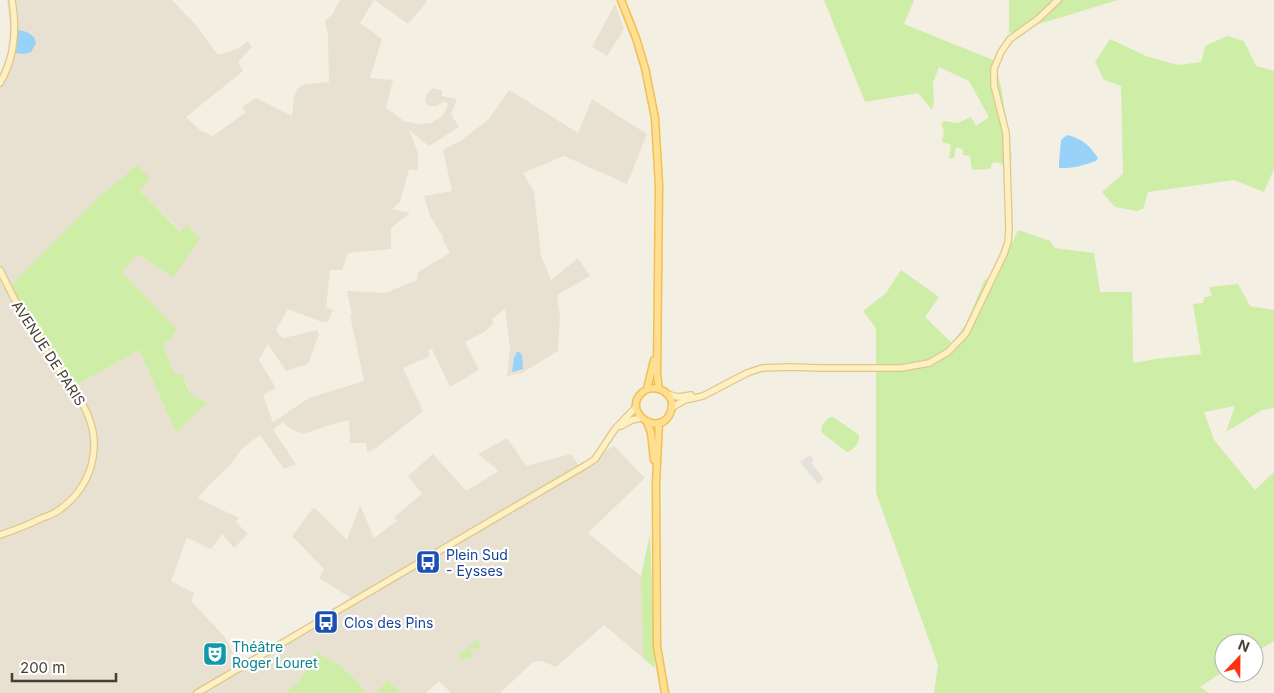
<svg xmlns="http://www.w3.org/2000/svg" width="1274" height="693" viewBox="0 0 1274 693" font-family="Inter,sans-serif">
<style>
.residential{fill:#e8e1d1;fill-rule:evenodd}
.green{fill:#ceeda7}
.parking{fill:#e4e1dc}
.water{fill:#98d2f8}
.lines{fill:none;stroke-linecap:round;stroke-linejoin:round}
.secondary-casing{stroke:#dcc78f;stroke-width:8}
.primary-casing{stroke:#f1c054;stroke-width:9}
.secondary{stroke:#fff0c2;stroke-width:5.5}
.primary{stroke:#ffdf91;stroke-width:6}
.labels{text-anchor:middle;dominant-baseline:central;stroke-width:4.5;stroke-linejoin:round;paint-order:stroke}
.street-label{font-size:14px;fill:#463f33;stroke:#fff}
.transit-label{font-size:14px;fill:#164399;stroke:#fff;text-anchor:start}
.culture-label{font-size:14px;fill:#0d838f;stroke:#fff;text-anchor:start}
</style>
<rect width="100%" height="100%" fill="#f4efe3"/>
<g class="residential">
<path d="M7,0H172L195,24L218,55L239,48L248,41L252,47L238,62L243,71L186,117L201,131L213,136L246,112L242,107L256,98L292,116L294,97L297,89L304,84L329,82L328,34L325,21L329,17L332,15L340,0H374L360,23L382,39L370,78L393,80L386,108L404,121L418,124L431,123L442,116L447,108L448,104L446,102H443L436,106H428L425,100L426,95L432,88L442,90V96L457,99L451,114L459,127L429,146L409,130L418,153V171L409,169L400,202L392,209L410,213L391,228V249L348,253L342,270H330L326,307L333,310L328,322H322L288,309L276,330L280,336L284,338L317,330L319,334L308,364L286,371L268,344L259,360L276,388L263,395L273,422L309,398L364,381L350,315H352L347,291L385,293L417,280L418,272L450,253L443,240V237L430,216L424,196L452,191L443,150L460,141L488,120L509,90L578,133L592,99L647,134L627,184L564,156L523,173L534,192L541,256L551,280L578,258L590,276L557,295L560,317L558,351L522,373L507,376L510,349L505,309L492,319L494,323L484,332L465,342L479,370L450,387L432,349L428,351L430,356L403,368L423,411L376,448L367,452L366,443H350L349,420L336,423L303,434L291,429L283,422L273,430L296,464L284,469L260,435L242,449L230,465L208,486L198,498L239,518L236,522L248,534L234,548L222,534L211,549L187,538L171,581L194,593L191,601L224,636L239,664L351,598L319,578L324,569L292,536L314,507L347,540L360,505L374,538L397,521L394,517L422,494L408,476L433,454L466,491L499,471L478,454L507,438L526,466L571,454L579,466L614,446L645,478L588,533L641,576L643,658L604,625L556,667L542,661L533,662L500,693H451L439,681L426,693H401L388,680L375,693H367L355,679L338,664L317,652L311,693H0V74L8,53L10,26ZM137,165L140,191L181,232L137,254L122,272L178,332L163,346L175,374H182L191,394L197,400L208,402L176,433L139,350L76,385L38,333L10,286L102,194Z"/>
<path d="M375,0H425L427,2L408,24Z"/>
<path d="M615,4L624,29L607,56L592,47Z"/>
</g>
<g class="green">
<path d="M824,0H914L904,24L993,60L1001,86L1012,158L1004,166L998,162L992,163L990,169L972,170L970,156L963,155V149L956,147L954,158L949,159L951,145L942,142L944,130L941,124L944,121L958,123L971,117L976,126L989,117L969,81L939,67L933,83L934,103L932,110L918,93L865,102Z"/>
<path d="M1009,0H1118L1009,33Z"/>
<path d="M1227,36L1244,41L1256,66L1274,71V169L1264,192L1234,180L1148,192L1143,209L1137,211L1115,207L1102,192L1123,174L1121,86L1104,80L1095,62L1110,39L1146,56L1178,65L1201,62L1205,46Z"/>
<path d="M137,165L150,178L140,191L180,232L187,225L200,239L173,277L138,254L122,272L178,331L163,346L175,374H182C189,391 189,398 208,402L176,433L139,350L76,385L38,333L10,286L102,194Z"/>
<path d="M1018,230L1050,241L1055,248L1094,253L1100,292H1132L1133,363L1156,359L1201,354L1193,304L1203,303L1204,297L1212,296L1209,287L1238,284L1250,306L1274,310V408L1262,410L1226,432L1235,406L1204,412L1214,440L1255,490L1274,472V641L1254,653V643H1224V671L1200,687L1209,693H934L938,665L876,493V328L863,311L886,293L901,270L939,297L925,317L952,343L966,324L985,279L995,282Z"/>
<path d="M830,417H833L859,435C860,443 854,450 847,452L822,433C819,427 825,421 830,417Z"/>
<path d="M650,534L655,668L643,658L641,576Z"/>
<path d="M478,639L481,648L471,649L472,658L461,659L458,654L467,649Z"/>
<path d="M317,652L338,664L355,679L367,693H286L299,682Z"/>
<path d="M388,680L401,693H375Z"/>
</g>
<path class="parking" d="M810,455L814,460L811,463L824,479L818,484L800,462Z"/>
<g class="water">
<path d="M18,30L27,32L34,37L36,43L31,52L24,54L16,53Z"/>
<path d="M1067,135C1083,139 1089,145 1098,158L1096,161C1084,165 1073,169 1059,168V162L1061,140Z"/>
<path d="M517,352H519L522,355L523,369L512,372L514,358Z"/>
</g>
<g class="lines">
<defs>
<g id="secondary">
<path d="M0,83C15,57 17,29 12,0"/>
<path d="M0,270C14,300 30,329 49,356C61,375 78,392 87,413C103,449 91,487 59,510C54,514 48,516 42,518C28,525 15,530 0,535"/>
<path d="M667,394L678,397L691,395"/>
<path d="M671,408L685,400L703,396L747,373L762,368L790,367L821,368H901L929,363L948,352L966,333L1004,254L1008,242L1009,229L1006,133L994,85V69L1001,52L1010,39L1038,19L1058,0"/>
<path d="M621,426L632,420L641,418"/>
<path d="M197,693L586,465L595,459L615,429L636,407"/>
</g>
<g id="primary">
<path d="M621,0L636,38L645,68L655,118L659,186L657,374L659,389"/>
<path d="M647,389C661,386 676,395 671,411C661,442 615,408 647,389L654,360"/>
<path d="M647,422L651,433L654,460"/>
<path d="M659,423L656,483L657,646L665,693"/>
</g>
</defs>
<use href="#secondary" class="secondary-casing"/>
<use href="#primary" class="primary-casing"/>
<use href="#secondary" class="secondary"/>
<use href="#primary" class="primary"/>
</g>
<defs>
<symbol id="bus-square" viewBox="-11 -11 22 22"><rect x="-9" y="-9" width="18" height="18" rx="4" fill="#1a4fb4" stroke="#fff"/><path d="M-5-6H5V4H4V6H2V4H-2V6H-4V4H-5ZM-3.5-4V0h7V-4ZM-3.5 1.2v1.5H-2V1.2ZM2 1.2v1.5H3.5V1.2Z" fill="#fff"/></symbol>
<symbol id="theatre-square" viewBox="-11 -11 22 22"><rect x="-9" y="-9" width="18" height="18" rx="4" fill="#0f9aa8" stroke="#fff"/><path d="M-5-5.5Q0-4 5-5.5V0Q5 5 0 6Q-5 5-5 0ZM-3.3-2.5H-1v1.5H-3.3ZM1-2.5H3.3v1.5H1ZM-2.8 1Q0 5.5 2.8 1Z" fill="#fff"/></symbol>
</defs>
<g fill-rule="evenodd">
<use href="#bus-square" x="414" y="548" width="28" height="28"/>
<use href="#bus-square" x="312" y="608" width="28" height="28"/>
<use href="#theatre-square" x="201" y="640" width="28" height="28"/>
</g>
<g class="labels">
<g class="street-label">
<text transform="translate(49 353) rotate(57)">AVENUE DE PARIS</text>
</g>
<g class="transit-label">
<text x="446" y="554">Plein Sud<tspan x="446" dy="16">- Eysses</tspan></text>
<text x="344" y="622">Clos des Pins</text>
</g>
<g class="culture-label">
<text x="232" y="646">Théâtre<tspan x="232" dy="16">Roger Louret</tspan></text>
</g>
</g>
<g transform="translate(1239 658) rotate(22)"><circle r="24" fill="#ffffff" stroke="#b5b2ad"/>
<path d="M0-4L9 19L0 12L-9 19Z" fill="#ff310f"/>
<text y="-8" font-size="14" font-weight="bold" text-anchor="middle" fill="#463f33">N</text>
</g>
<path d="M12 673v8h104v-8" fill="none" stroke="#463f33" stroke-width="2.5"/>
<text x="20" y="673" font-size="15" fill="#463f33" stroke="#ffffff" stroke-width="4" paint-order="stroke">200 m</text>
</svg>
